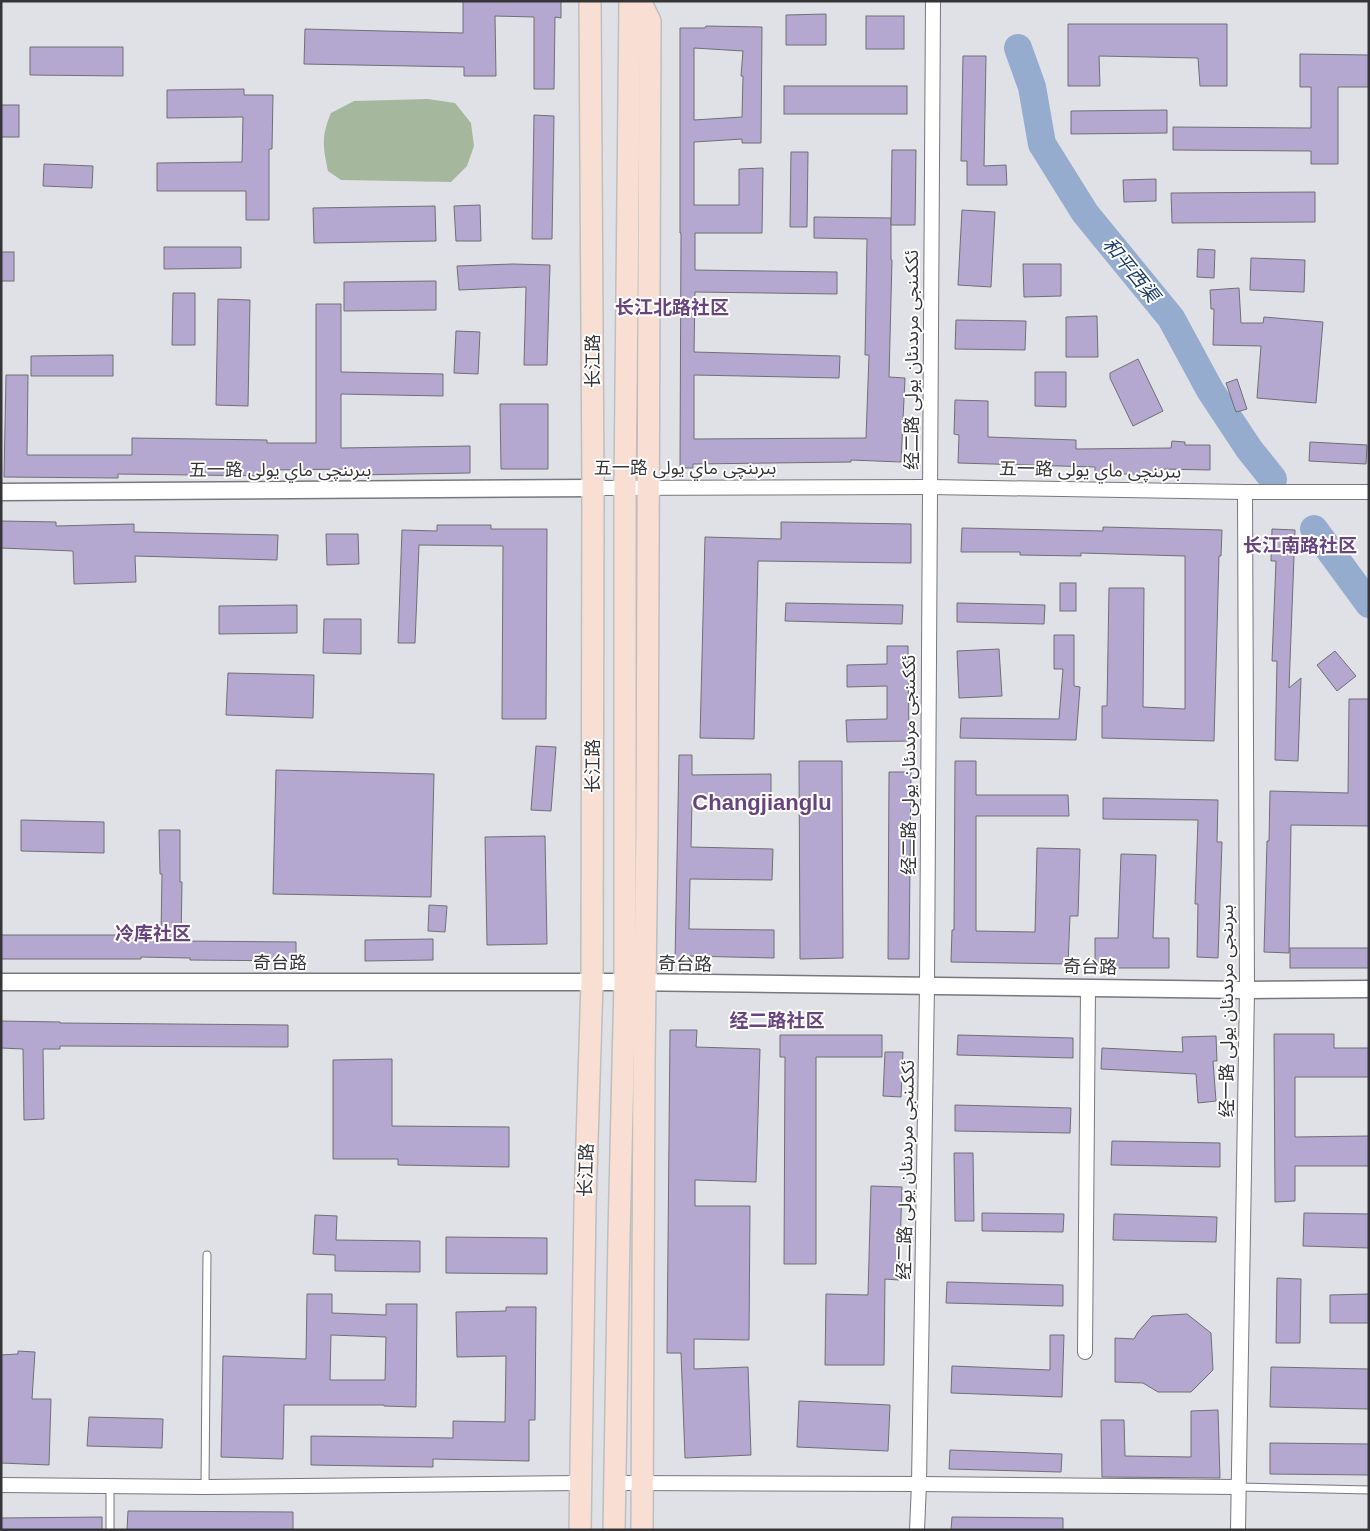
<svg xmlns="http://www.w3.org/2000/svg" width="1370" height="1531" viewBox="0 0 1370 1531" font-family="Helvetica,'Noto Sans Arabic','Noto Sans SC',sans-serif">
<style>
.green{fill:#a5b89e}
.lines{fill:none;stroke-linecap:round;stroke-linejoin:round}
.river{stroke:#95accf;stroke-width:28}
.building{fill:#b4a8d0;stroke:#706f74;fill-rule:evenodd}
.service-casing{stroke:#77777d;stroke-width:9}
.minor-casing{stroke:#77777d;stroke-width:16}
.tertiary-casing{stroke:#77777d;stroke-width:19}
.primary-casing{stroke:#bebebf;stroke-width:24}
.service{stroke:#fff;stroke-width:7}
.minor{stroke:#fff;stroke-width:14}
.tertiary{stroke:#fff;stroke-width:16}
.primary{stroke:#f9dfd3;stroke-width:21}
.labels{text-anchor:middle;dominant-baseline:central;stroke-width:4;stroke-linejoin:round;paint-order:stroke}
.street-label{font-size:18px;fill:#353538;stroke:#fff}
.water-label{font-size:19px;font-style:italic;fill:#1d3a68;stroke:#fff}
.neighbourhood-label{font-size:19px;font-weight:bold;fill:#67447e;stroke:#fff}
.district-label{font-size:22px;font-weight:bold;fill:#67447e;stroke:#fff}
</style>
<rect width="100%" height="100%" fill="#e0e1e7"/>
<path class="green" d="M428,99L455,103L471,123L474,146L467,166L451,182L341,180L328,171C323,146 321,137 331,113L354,101Z"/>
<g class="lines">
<g class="river">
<path d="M1018,48L1032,87L1042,144L1085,213L1171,318L1210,390L1249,449L1273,479"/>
<path d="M1314,529L1369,604"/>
</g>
</g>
<g class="building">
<path d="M463,1H561V18L555,17L554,89H534V17L495,16L496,76H464V67L304,64L305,29L463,33Z"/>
<path d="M826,14V45H786V15Z"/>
<rect x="866" y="16" width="38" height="33"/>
<path d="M1068,24H1227V86H1200L1198,58L1099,56L1100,86H1068Z"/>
<path d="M706,26L762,27L761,143H742V139L694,142V205H739V169L763,168L762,233H695V270L837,272V294L695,292L694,352L840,356L839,378L694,375V439L866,438L869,355H865L867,239L814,238V217L891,218V260H892L889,377L905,378L901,462L851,460V462L693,464V468H680L681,233H680V28H705ZM694,48L743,51L741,76H743L742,117L694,120Z"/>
<path d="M30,47H123V76L30,75Z"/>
<path d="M1300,54L1369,55V87H1338V164H1311V151L1173,150V127L1311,128V87H1300Z"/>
<path d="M963,56H986L984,166L1006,165L1007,185H967V161H961Z"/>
<rect x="784" y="86" width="123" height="28"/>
<path d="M244,89V95H273L272,149H269V220H246V191H157V163L242,162L243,117L167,118V90Z"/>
<rect x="1" y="105" width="18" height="32"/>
<path d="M1167,110V133L1071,134V111Z"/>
<path d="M534,115L554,116L552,239H532Z"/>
<path d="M892,150H916L915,225H891Z"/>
<path d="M791,152H808L807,227H790Z"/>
<path d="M44,164L93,166L92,188L43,186Z"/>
<path d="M1156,179V201L1124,202L1123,180Z"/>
<path d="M1315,192V222L1172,223L1171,193Z"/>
<path d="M480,205L481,241H456L454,206Z"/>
<path d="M435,206L436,241L314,243L313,208Z"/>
<path d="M962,210L995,212L991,287L958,285Z"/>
<path d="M164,247H241V268L164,269Z"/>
<path d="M1198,249L1215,250L1214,278L1197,277Z"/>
<rect x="1" y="252" width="13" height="29"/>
<path d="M1251,258L1305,260L1304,292L1250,290Z"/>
<path d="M513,264L550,265L547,365H524L526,287L459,290L457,266Z"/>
<path d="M1023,264H1061V296L1024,297Z"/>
<path d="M436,281V310L344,311V282Z"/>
<path d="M1239,288L1241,323H1263L1264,317L1323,322L1316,403L1257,398L1261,346L1213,345L1214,309H1211L1210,290Z"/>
<path d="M173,293H195V345H172Z"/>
<path d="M218,299L250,300L248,406L216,405Z"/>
<path d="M316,304H341V372L443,374V396L341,394V448L470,446V473L353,475V469L267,470V476L118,474V478L4,477L6,375H28L27,455H132V438L267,440V443H316Z"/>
<path d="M1097,316L1098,357H1066V317Z"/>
<path d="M956,320L1026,321L1025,350L955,349Z"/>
<path d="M456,331L480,332L478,374L454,373Z"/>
<path d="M113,355V376H31V356Z"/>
<path d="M1138,359L1163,411L1133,426L1110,378V373Z"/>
<path d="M1035,372H1066V407L1035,406Z"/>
<path d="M1237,379L1247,409L1236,412L1226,383Z"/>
<path d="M955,400L988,401V437L1076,440V449L1171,448L1172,441L1185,442V445H1210V470L1162,469V474H1095V467L958,463L959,435L954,434Z"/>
<path d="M500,404H548V469H501Z"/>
<path d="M1310,442L1367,445L1366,464L1309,461Z"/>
<path d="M1,521L56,522V526L134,524V532L278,535L277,560L135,556L136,582L74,584L73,551L1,548Z"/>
<path d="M781,522L911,524V563L758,561L754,739L700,738L705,537L781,539Z"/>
<path d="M437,525H491V529H547L546,719H502L503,546L419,545L415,643H398L402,530L437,531Z"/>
<path d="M1103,527L1222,530L1221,556H1219L1214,741L1102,738V706H1107L1109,588H1144L1143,707L1185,709V556L1081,553V556L1020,555V552H961L962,528L1103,531Z"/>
<path d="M1272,529L1295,530L1289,688L1301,678L1298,761L1275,760L1277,661H1272L1276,561H1271Z"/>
<path d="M326,534H358L359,564L327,565Z"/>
<rect x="1060" y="583" width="16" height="28"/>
<path d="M786,603L903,605L902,624L785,621Z"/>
<path d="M957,603L1045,605L1044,624L957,622Z"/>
<path d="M297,605V633L219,634V606Z"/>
<path d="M324,619H361V654L323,653Z"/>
<path d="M1054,635H1074V686L1080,687L1076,740L960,738L961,718L1059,719L1063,669H1054Z"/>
<path d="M887,646H908L909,741L847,742L846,720L887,719V686L847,687V665L887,664Z"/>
<path d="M999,649L1002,696L959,698L957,651Z"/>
<path d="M1335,651L1356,676L1337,691L1317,665Z"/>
<path d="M228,673L314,675L313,718L226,715Z"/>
<path d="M1349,699H1369V826L1291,825L1289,953L1264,952L1267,841H1269L1270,791L1348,793Z"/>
<path d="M536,746L556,747L551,811L531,810Z"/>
<path d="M679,755H692V775L771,774V798L692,799L691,847L773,849L772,880L690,879L689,929L774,930V958L689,956V961H675Z"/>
<path d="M799,761H842L843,958L800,959Z"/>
<path d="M955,761H976V795H1068L1069,816H976V931L1035,932L1037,848L1080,849L1078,916H1070L1068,964L951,962L952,930H954Z"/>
<path d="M276,770L434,774L431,897L273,894Z"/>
<path d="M889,772H911L909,959H888Z"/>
<path d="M1103,798L1218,800L1217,842H1222L1218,958L1197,957L1198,904H1195L1198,820L1103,819Z"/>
<path d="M21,820L104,822V853L21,851Z"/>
<path d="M159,830H180V882H182L181,941L296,942V961L190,960V958L141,957V959H1V935H161L162,874H160Z"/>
<path d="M545,836L547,944L487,945L485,837Z"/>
<path d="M1121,854L1156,855L1153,938H1169V968H1095V938H1118Z"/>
<path d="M429,905L447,906L445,932L428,931Z"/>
<path d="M433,939V960L365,961V940Z"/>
<rect x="1290" y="948" width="79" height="20"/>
<path d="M1,1021L60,1022V1023L288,1025V1047L60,1046V1049H43L44,1119L24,1120L23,1049L1,1048Z"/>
<path d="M670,1030H697L696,1047L760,1049L756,1182L695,1180V1206H750L749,1340L694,1339V1369L748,1367L751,1455L685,1458L681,1353H667Z"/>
<path d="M1274,1034H1334V1048H1369V1077H1295V1137L1369,1136V1166H1295V1201L1275,1202Z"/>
<path d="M780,1035H882V1057H816V1264H784L785,1057H780Z"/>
<path d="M958,1035L1073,1038V1058L957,1055Z"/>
<path d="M1216,1036L1217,1061H1213L1216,1101L1198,1103L1196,1074L1101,1069L1102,1048L1183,1052L1182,1037Z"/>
<path d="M885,1052H903L901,1097L883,1096Z"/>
<path d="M392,1059V1126L509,1127V1167L398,1165V1159H333V1060Z"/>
<path d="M955,1105L1071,1108L1070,1133L955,1131Z"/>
<path d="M1112,1141L1220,1143V1167L1111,1165Z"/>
<path d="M954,1153H973L974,1221H955Z"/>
<path d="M871,1186L902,1187L899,1280L885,1279L884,1365H825L826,1294L868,1295Z"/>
<path d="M982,1213L1064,1214L1063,1232L982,1231Z"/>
<path d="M1304,1213L1369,1214V1248L1303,1246Z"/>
<path d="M1114,1214L1217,1217L1216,1242L1113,1240Z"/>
<path d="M315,1215L337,1216L336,1240L420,1241V1272L335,1271V1255L313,1254Z"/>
<path d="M446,1237L547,1238V1274L446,1273Z"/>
<path d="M1277,1278L1301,1279L1300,1343H1276Z"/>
<path d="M947,1282L1063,1285V1306L946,1303Z"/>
<path d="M307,1294H332V1313L386,1315V1304H417L416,1407L384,1406V1405H284L283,1459L221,1457L223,1356L306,1359ZM331,1335L386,1337L385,1380H330Z"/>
<path d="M1369,1294V1323H1330V1295Z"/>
<path d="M506,1307H536L535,1420H529V1461L433,1459V1467L311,1465V1436L453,1438V1421L505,1422L506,1356L457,1357L456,1312L506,1311Z"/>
<path d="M1187,1314L1211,1333L1213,1370L1191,1392H1158L1143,1383L1115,1382V1338L1134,1339L1138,1332L1152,1316Z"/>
<path d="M1050,1335H1064L1062,1397L951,1393L952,1366L1050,1370Z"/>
<path d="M18,1351L35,1352L32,1399H51L49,1465L1,1463V1355L18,1354Z"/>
<path d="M1271,1367L1369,1369V1409L1270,1407Z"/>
<path d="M799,1401L890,1405L888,1451L797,1447Z"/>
<path d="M1218,1410L1220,1478L1102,1477L1101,1420H1124L1125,1456L1191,1457V1411Z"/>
<path d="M89,1417L163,1419L162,1448L87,1446Z"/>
<path d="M1270,1443L1369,1444V1475L1270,1474Z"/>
<path d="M950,1450L1062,1454L1061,1472L949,1469Z"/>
<path d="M128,1511L293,1512V1530H127Z"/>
<path d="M102,1517V1530H1V1518Z"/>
<path d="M952,1517L1063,1518V1530H951Z"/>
</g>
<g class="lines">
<defs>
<g id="service">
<path d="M110,1487V1530"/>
<path d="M205,1487L207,1255"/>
<path d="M1238,1487L1369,1490"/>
</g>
<g id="minor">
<path d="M593,488L930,487L1245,492H1369"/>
<path d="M1085,1352L1088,987"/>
<path d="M614,1483L919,1484L1238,1487"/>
<path d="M1,1485L205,1487L580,1483"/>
<path d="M917,1530L919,1484L927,986L933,1"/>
<path d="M1238,1530L1247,990L1245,492"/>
</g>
<g id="tertiary">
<path d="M1,492L593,488"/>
<path d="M1,982H625L1247,990L1369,989"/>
</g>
<g id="primary">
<path d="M640,1L650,21L647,828L644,1060L642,1530"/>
<path d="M580,1530L585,1205L592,983L593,488L590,1"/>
<path d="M614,1530L619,1236L625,982V487L630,1"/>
</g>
</defs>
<use href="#service" class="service-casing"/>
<use href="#minor" class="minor-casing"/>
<use href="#tertiary" class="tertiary-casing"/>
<use href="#primary" class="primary-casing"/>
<use href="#service" class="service"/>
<use href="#minor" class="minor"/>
<use href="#tertiary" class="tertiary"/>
<use href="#primary" class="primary"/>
</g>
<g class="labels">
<g class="street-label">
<text transform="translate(912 360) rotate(-90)">经二路 ئككىنجى مرىدىئان يولى</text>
<text transform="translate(593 361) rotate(-90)">长江路</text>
<text x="685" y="468">五一路 بىرىنچى ماي يولى</text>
<text x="280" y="470">五一路 بىرىنچى ماي يولى</text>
<text transform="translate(1090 470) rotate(1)">五一路 بىرىنچى ماي يولى</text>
<text transform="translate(909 765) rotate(-90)">经二路 ئككىنجى مرىدىئان يولى</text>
<text transform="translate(593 766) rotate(-90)">长江路</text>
<text x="280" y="963">奇台路</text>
<text transform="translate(685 964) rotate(1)">奇台路</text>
<text transform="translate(1090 967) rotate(1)">奇台路</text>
<text transform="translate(1227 1011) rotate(-90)">经一路 بىرىنجى مرىدىئان يولى</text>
<text transform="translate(586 1170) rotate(-88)">长江路</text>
<text transform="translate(906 1170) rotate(-89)">经二路 ئككىنجى مرىدىئان يولى</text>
</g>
<g class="water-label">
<text transform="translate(1131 270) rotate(51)">和平西渠</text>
</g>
<g class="neighbourhood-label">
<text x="672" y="307">长江北路社区</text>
<text x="1300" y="545">长江南路社区</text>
<text x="153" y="933">冷库社区</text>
<text x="777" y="1020">经二路社区</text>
</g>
<g class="district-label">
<text x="762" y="802">Changjianglu</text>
</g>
</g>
<rect width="1370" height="1531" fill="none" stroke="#353538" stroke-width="5"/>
</svg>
